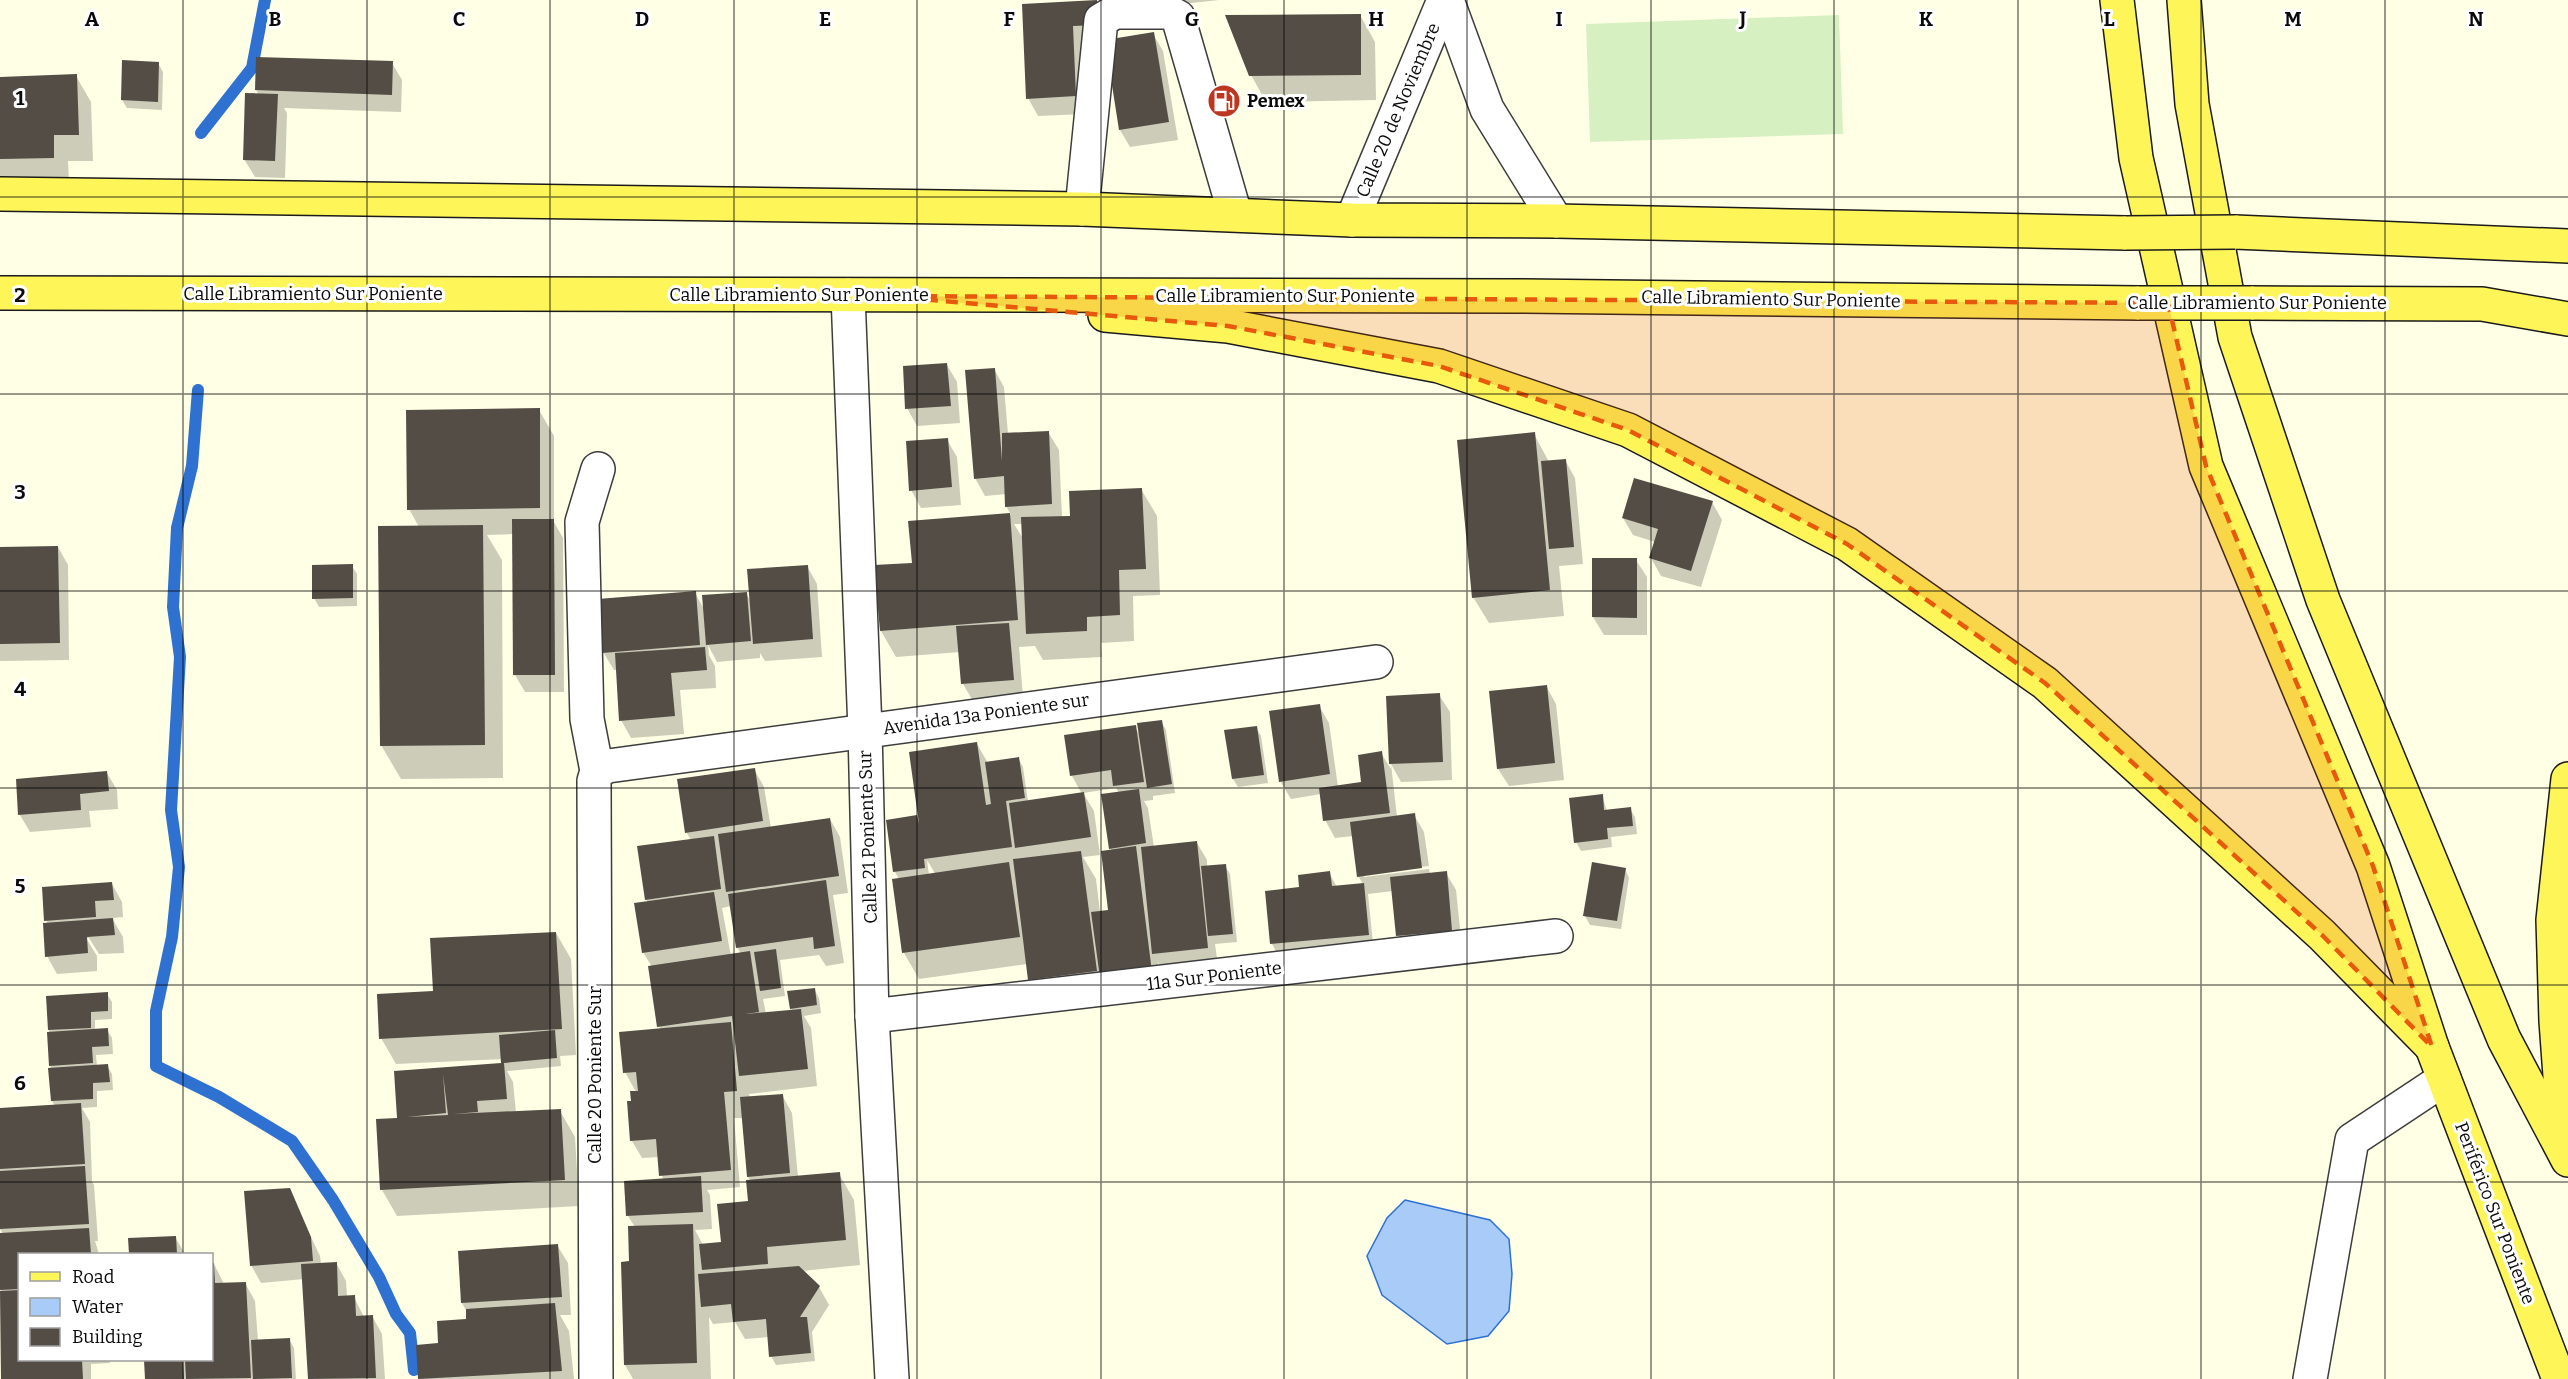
<svg xmlns="http://www.w3.org/2000/svg" width="2568" height="1379" viewBox="0 0 2568 1379" font-family="Bitter,serif">
<style>
.pitch{fill:#d7f0c2}
.water{fill:#a9cbf8;stroke:#2e71d1;stroke-width:1.5}
.shadow{fill:#0003;fill-rule:evenodd}
.lines{fill:none;stroke-linecap:round;stroke-linejoin:round}
.stream{stroke:#2e71d1;stroke-width:12}
.building{fill:#534d46;fill-rule:evenodd}
.minor-casing{stroke:#3d3d3d;stroke-width:36}
.major-casing{stroke:#1b1b1b;stroke-width:36}
.minor{stroke:#fff;stroke-width:33}
.major{stroke:#fef558;stroke-width:33}
.major-bridge-casing{stroke:#1b1b1b;stroke-width:36;stroke-linecap:butt}
.major-bridge{stroke:#fef558;stroke-width:33}
.marked{fill:#e8590c;fill-opacity:0.2;stroke:#e8590c;stroke-width:4.5;stroke-dasharray:12 8;stroke-linejoin:round}
.grid{fill:none;stroke:#0a0a0a;stroke-width:1.5;stroke-opacity:0.55}
.labels{text-anchor:middle;dominant-baseline:central;stroke-width:6;stroke-linejoin:round;paint-order:stroke}
.poi-label{font-size:18px;font-weight:bold;fill:#0a0a0a;stroke:#fff;text-anchor:start}
.street-label{font-size:18px;fill:#0a0a0a;stroke:#fff}
.grid-label{font-size:20px;text-anchor:middle;font-weight:bold;fill:#0a0a0a;stroke:#fff;stroke-width:6;stroke-linejoin:round;paint-order:stroke}
</style>
<rect width="100%" height="100%" fill="#ffffe6"/>
<path class="pitch" d="M1839,15L1843,134L1590,142L1586,24Z"/>
<path class="water" d="M1405,1200L1490,1220L1509,1239L1512,1274L1509,1311L1488,1336L1447,1344L1382,1295L1367,1256L1387,1218Z"/>
<g class="shadow">
<path d="M1151,0H1219L1155,7Z"/>
<path d="M1096,2L1107,41L1153,34L1163,51L1178,140L1130,147L1120,130L1107,43L1085,114L1038,116L1028,98L1024,5Z"/>
<path d="M1360,15L1375,42L1376,100L1266,102L1251,75Z"/>
<path d="M158,63L163,72L162,110L127,108L122,100Z"/>
<path d="M392,63L402,80L401,112L284,108L287,113L285,178L255,177L244,159L259,95L256,90Z"/>
<path d="M76,76L91,102L93,161H68L69,183L0,186V79Z"/>
<path d="M947,365L957,382L960,423L917,426L907,408Z"/>
<path d="M994,369L1004,387L1008,434L1048,432L1059,450L1062,517H1072L1141,489L1157,516L1160,595L1133,596L1134,641L1101,643L1102,657L1043,660L1035,646L1019,647L1023,698L973,701L963,684L960,652L896,657L881,631L913,564L910,522L1011,515L1006,506V494L985,496L975,478ZM1014,524H1023L1024,540Z"/>
<path d="M539,410L554,436V522L563,538L564,692H525L515,675L514,534L487,535L502,560L503,778L401,779L381,745L419,527L409,509Z"/>
<path d="M1534,434L1549,462L1565,460L1575,478L1583,564L1559,566L1564,616L1489,623L1473,597Z"/>
<path d="M947,440L957,457L961,505L921,508L911,490Z"/>
<path d="M1712,502L1722,520L1701,587L1661,576L1651,558L1655,542L1633,535L1623,518Z"/>
<path d="M58,547L68,565L69,660L0,661V549Z"/>
<path d="M1636,560L1647,577V635H1604L1593,617Z"/>
<path d="M352,566L357,574V606L319,607L314,598Z"/>
<path d="M807,566L817,584L822,657L765,661L760,653V658L717,662L708,645L709,655L715,666L716,688L680,690L684,734L631,738L621,720L617,670H614L603,652L695,593L704,609L746,593L751,602Z"/>
<path d="M1546,686L1556,704L1564,780L1509,786L1498,769Z"/>
<path d="M1439,695L1450,712L1452,780L1401,782L1391,764L1397,817L1414,815L1424,832L1429,866L1364,874V877L1429,869L1430,874L1446,873L1456,890L1462,948L1408,954L1398,936L1393,891L1368,894L1373,943L1282,962L1272,944L1266,893L1300,889L1329,873L1337,887L1363,884L1358,876L1353,836L1335,838L1325,820L1321,794L1291,799L1280,781L1319,706L1329,723L1338,787L1363,784L1381,753L1391,769L1388,697Z"/>
<path d="M1161,721L1166,730L1175,793L1153,796V800L1144,801L1148,808L1154,847L1197,843L1207,860V867L1225,866L1230,874L1237,942L1215,944L1218,966L1163,971L1158,962L1161,989L1044,1005L1029,979L1027,964L919,979L904,953L899,879L895,872L917,817L921,825L977,744L988,763L1018,758L1023,767L1028,802L1082,794L1072,776L1135,727L1140,735ZM1116,788L1119,793L1110,848L1112,851L1110,911L1100,912L1096,879L1083,857L1100,855L1094,811L1083,793ZM927,860L933,870L935,874L929,875Z"/>
<path d="M1256,727L1261,736L1268,783L1238,787L1233,779Z"/>
<path d="M754,769L764,787L771,828L830,819L840,837L848,893L833,895L844,963L826,966L819,955L780,960L785,996L763,999L766,1014L792,1011L791,1009L814,989L819,998L821,1013L804,1016L811,1028L817,1086L749,1094L750,1098L782,1095L792,1113L798,1177L839,1174L854,1200L860,1265L802,1271L819,1287L829,1305L812,1332L815,1361L776,1365L771,1356L769,1337L745,1339L735,1322L713,1324L709,1317L711,1379H633L625,1365L622,1263H632L635,1227L628,1216L663,1180L659,1157L642,1158L632,1141L634,1102L636,1092L625,1072L660,1030L652,967L643,952L648,902L646,899L691,840L686,832ZM731,906L737,947L741,954L731,956L722,908ZM734,1118H743L748,1177L751,1181L750,1202L723,1244L703,1245L695,1230L712,1229L710,1195L707,1190L740,1187Z"/>
<path d="M107,773L117,790L118,809L89,811L91,827L30,832L20,815Z"/>
<path d="M1602,796L1607,811L1630,809L1635,817L1637,834L1611,837L1612,847L1581,851L1576,842Z"/>
<path d="M1625,869L1629,878L1621,929L1590,925L1585,916Z"/>
<path d="M112,884L122,902L123,917L112,918L123,937L124,953L99,954L89,938H86L97,956V971L57,974L47,956L48,924L46,920Z"/>
<path d="M556,933L571,959L576,1055L560,1056L561,1066L507,1071L513,1082L516,1113L560,1111L575,1137L579,1206L397,1216L382,1190L400,1119L395,1072L504,1065L503,1059L396,1064L381,1038L434,992Z"/>
<path d="M107,994L112,1002V1019L95,1020V1031L107,1030L112,1038L113,1054L96,1055L97,1066L107,1065L112,1074L113,1090L97,1091V1107L82,1108L90,1122L92,1182L94,1185L98,1241H95L99,1254H20V1360H110V1363L91,1364V1379H2L0,1235L3,1234L0,1229V1109L55,1106L52,1101L49,1030Z"/>
<path d="M289,1190L320,1256L321,1264L336,1263L346,1281L347,1297H354L364,1317L372,1316L382,1334L385,1379H309L304,1279L261,1283L251,1265Z"/>
<path d="M175,1237L185,1254H130L129,1239Z"/>
<path d="M557,1245L568,1263L571,1315H560L569,1331L574,1379H419L417,1346L440,1345L468,1320L467,1312L462,1303Z"/>
<path d="M214,1264L224,1284L245,1283L255,1301L258,1341L289,1339L294,1348L296,1379H147L146,1360H212V1265Z"/>
</g>
<g class="lines">
<g class="stream">
<path d="M201,133L252,68L265,0"/>
<path d="M198,390L192,466L177,528L173,607L180,657L171,810L179,867L172,937L156,1011V1066L219,1097L292,1141L333,1200L379,1277L396,1314L410,1333L414,1370"/>
</g>
</g>
<g class="building">
<path d="M1097,0L1098,25L1073,26L1076,96L1026,99L1022,4Z"/>
<path d="M1361,14V75L1249,76L1225,15Z"/>
<path d="M1154,32L1169,122L1119,130L1105,40Z"/>
<path d="M256,57L393,61L392,95L255,90Z"/>
<path d="M122,60L159,62L158,102L121,100Z"/>
<path d="M77,74L79,135H54V158L0,159V77Z"/>
<path d="M245,93L278,94L275,161L243,160Z"/>
<path d="M947,363L951,406L905,409L903,366Z"/>
<path d="M995,368L1002,461V433L1049,431L1052,504L1005,507L1004,476L974,479L965,370Z"/>
<path d="M540,408V508L407,510L406,410Z"/>
<path d="M1535,432L1550,590L1472,598L1457,440Z"/>
<path d="M948,438L952,487L909,491L906,441Z"/>
<path d="M1566,459L1574,547L1549,549L1541,461Z"/>
<path d="M1634,478L1713,501L1691,571L1649,558L1658,529L1622,518Z"/>
<path d="M1142,488L1146,569L1119,570L1120,615L1087,617V631L1026,634L1021,517L1070,516L1069,491Z"/>
<path d="M1010,513L1018,620L880,631L874,565L912,563L908,521Z"/>
<path d="M512,519H554L555,675H513Z"/>
<path d="M483,525L485,745L380,746L378,526Z"/>
<path d="M58,546L60,643L0,644V547Z"/>
<path d="M1592,558H1637V618L1592,617Z"/>
<path d="M353,564V598L312,599V565Z"/>
<path d="M808,565L813,639L753,644L747,569Z"/>
<path d="M696,591L700,645L602,653L598,599Z"/>
<path d="M747,592L751,641L706,645L702,595Z"/>
<path d="M1009,623L1014,680L961,684L956,626Z"/>
<path d="M705,647L707,670L671,673L675,716L619,721L615,653Z"/>
<path d="M1547,685L1555,763L1497,769L1489,691Z"/>
<path d="M1440,693L1443,762L1389,764L1386,696Z"/>
<path d="M1320,704L1330,774L1279,782L1269,711Z"/>
<path d="M1162,720L1172,784L1147,788L1137,723Z"/>
<path d="M1136,725L1144,782L1113,786L1111,770L1070,776L1064,735Z"/>
<path d="M1257,726L1264,775L1232,779L1224,730Z"/>
<path d="M977,742L986,805L991,804L985,762L1019,757L1025,798L1006,801L1012,847L924,859L925,868L893,872L886,820L917,815L919,824L909,752Z"/>
<path d="M1382,751L1390,813L1323,821L1319,788L1361,782L1358,755Z"/>
<path d="M755,768L763,821L685,833L677,779Z"/>
<path d="M107,771L109,791L80,794L81,810L18,815L16,779Z"/>
<path d="M1139,789L1146,843L1109,849L1101,794Z"/>
<path d="M1084,792L1091,837L1015,848L1009,803Z"/>
<path d="M1603,794L1604,810L1631,807L1633,826L1607,828L1608,839L1574,843L1569,798Z"/>
<path d="M1415,813L1422,868L1357,877L1350,822Z"/>
<path d="M830,818L839,876L726,892L718,834Z"/>
<path d="M714,836L721,889L645,900L637,846Z"/>
<path d="M1197,841L1208,948L1152,954L1141,847Z"/>
<path d="M1136,846L1152,972L1100,978L1091,912L1108,910L1101,851Z"/>
<path d="M1081,851L1097,971L1028,980L1013,859Z"/>
<path d="M1009,862L1020,937L902,953L892,879Z"/>
<path d="M1592,862L1626,868L1617,921L1583,916Z"/>
<path d="M1226,864L1233,934L1208,936L1201,866Z"/>
<path d="M1330,871L1332,886L1364,883L1369,935L1270,944L1265,891L1299,887L1298,875Z"/>
<path d="M1447,871L1452,931L1396,936L1390,877Z"/>
<path d="M826,880L835,946L814,949L813,937L736,948L728,894Z"/>
<path d="M112,882L114,900L95,901L96,917L44,921L42,887Z"/>
<path d="M714,892L722,941L642,953L634,903Z"/>
<path d="M113,918L115,935L87,937L88,953L45,957L43,923Z"/>
<path d="M556,932L562,1029L379,1039L377,994L433,991L430,938Z"/>
<path d="M776,949L781,988L760,991L754,952Z"/>
<path d="M750,951L759,1012L746,1014L801,1009L808,1069L739,1076L732,1016L657,1027L648,966Z"/>
<path d="M815,988L817,1005L790,1009L787,991Z"/>
<path d="M108,992V1011L91,1012V1028L48,1030L46,996Z"/>
<path d="M731,1022L737,1091L724,1092L731,1170L659,1176L656,1139L630,1141L627,1101H631L630,1091H638L636,1072L623,1073L619,1032Z"/>
<path d="M108,1028L109,1046L92,1047L93,1063L49,1066L47,1032Z"/>
<path d="M555,1030L557,1058L504,1063L507,1099L477,1101L478,1112L453,1114L561,1109L565,1180L380,1190L376,1119L397,1118L394,1071L501,1063L499,1035ZM443,1074L448,1115L407,1117L446,1113Z"/>
<path d="M108,1064L110,1082L93,1083V1099L51,1101L48,1068Z"/>
<path d="M783,1094L790,1173L747,1177L740,1097Z"/>
<path d="M81,1103L85,1164L0,1169V1108Z"/>
<path d="M85,1166L89,1224L0,1229V1171Z"/>
<path d="M840,1172L846,1240L767,1247L768,1264L702,1270L699,1244L721,1242L717,1204L748,1201L746,1180Z"/>
<path d="M701,1176L703,1212L626,1216L624,1181Z"/>
<path d="M290,1188L311,1237L313,1261L250,1266L244,1191Z"/>
<path d="M693,1224L697,1363L624,1365L621,1262L629,1261L628,1226Z"/>
<path d="M89,1228L91,1254H20V1289L0,1290V1233Z"/>
<path d="M176,1236L177,1254H129L128,1238Z"/>
<path d="M558,1244L562,1297L461,1303L458,1251Z"/>
<path d="M337,1262L338,1296L355,1295L356,1316L373,1315L376,1378L308,1379L301,1264Z"/>
<path d="M212,1263H214L215,1283L246,1282L251,1378L186,1379L185,1360H212Z"/>
<path d="M799,1266L820,1286L800,1317H807L811,1353L769,1357L766,1319L733,1322L731,1304L701,1307L698,1274Z"/>
<path d="M20,1290V1360H82L83,1379H1L0,1291Z"/>
<path d="M555,1303L562,1371L418,1379L416,1345L438,1343L437,1321L466,1319V1309Z"/>
<path d="M290,1338L292,1378L253,1379L251,1340Z"/>
<path d="M144,1360H183L184,1379H145Z"/>
</g>
<g class="lines">
<defs>
<g id="minor">
<path d="M1447,0L1487,109L1556,221"/>
<path d="M1082,209L1101,20L1115,12H1169L1178,17L1235,214"/>
<path d="M1352,220L1444,0"/>
<path d="M848,295L865,730L872,1016L892,1379"/>
<path d="M597,771L608,766L1376,662"/>
<path d="M872,1016L1556,936"/>
<path d="M596,1379L594,781L597,771L587,719L582,522L598,469"/>
<path d="M2310,1379L2352,1140L2444,1079"/>
</g>
<g id="major">
<path d="M2117,0L2136,158L2206,466L2373,866L2432,1047L2559,1379"/>
<path d="M2184,0L2192,104L2235,337L2323,600L2504,1039L2568,1160"/>
<path d="M0,194L1082,209L1352,220L1556,221L2126,233"/>
<path d="M2235,232L2568,246"/>
<path d="M0,293L1516,296L2139,303"/>
<path d="M2251,303L2482,304L2568,319"/>
<path d="M1105,315L1228,326L1439,366L1628,430L1847,544L2045,683L2322,935L2432,1047"/>
<path d="M2565,1144L2556,1021L2553,920L2568,779"/>
</g>
</defs>
<use href="#minor" class="minor-casing"/>
<use href="#major" class="major-casing"/>
<use href="#minor" class="minor"/>
<use href="#major" class="major"/>
<defs>
<g id="major-bridge">
<path d="M2126,233L2235,232"/>
<path d="M2139,303H2251"/>
</g>
</defs>
<use href="#major-bridge" class="major-bridge-casing"/>
<use href="#major-bridge" class="major-bridge"/>
</g>
<path class="marked" d="M885,296L2168,303L2206,466L2373,866L2432,1047L2322,935L2045,683L1847,544L1628,430L1439,366L1228,326Z"/>
<path class="grid" d="M183,0V1254M367,0V1379M550,0V1379M734,0V1379M917,0V1379M1101,0V1379M1284,0V1379M1467,0V1379M1651,0V1379M1834,0V1379M2018,0V1379M2201,0V1379M2385,0V1379M0,197H2568M0,394H2568M0,591H2568M0,788H2568M0,985H2568M0,1182H2568M183,1360V1379"/>
<defs>
<symbol id="fuel-disc" viewBox="-11 -11 22 22"><circle r="9.5" fill="#bd361f" stroke="#fff"/><path d="M-5.5-6h7V0h2V4h1.3V-2.5L3-4.5l.8-.8L6-3V5H2.5V1h-1V6h-7ZM-4.2-4.7v3.2H.2V-4.7Z" fill="#fff"/></symbol>
</defs>
<g fill-rule="evenodd">
<use href="#fuel-disc" x="1205" y="82" width="38" height="38"/>
</g>
<g class="labels">
<g class="poi-label">
<text x="1247" y="101">Pemex</text>
</g>
<g class="street-label">
<text transform="translate(1398 110) rotate(-67)">Calle 20 de Noviembre</text>
<text x="313" y="294">Calle Libramiento Sur Poniente</text>
<text x="799" y="295">Calle Libramiento Sur Poniente</text>
<text x="1285" y="296">Calle Libramiento Sur Poniente</text>
<text transform="translate(1771 299) rotate(1)">Calle Libramiento Sur Poniente</text>
<text x="2257" y="303">Calle Libramiento Sur Poniente</text>
<text transform="translate(986 714) rotate(-8)">Avenida 13a Poniente sur</text>
<text transform="translate(868 837) rotate(-92)">Calle 21 Poniente Sur</text>
<text transform="translate(1214 976) rotate(-7)">11a Sur Poniente</text>
<text transform="translate(595 1075) rotate(-90)">Calle 20 Poniente Sur</text>
<text transform="translate(2495 1213) rotate(69)">Periférico Sur Poniente</text>
</g>
</g>
<g class="grid-label">
<text x="92" y="26">A</text>
<text x="275" y="26">B</text>
<text x="459" y="26">C</text>
<text x="642" y="26">D</text>
<text x="825" y="26">E</text>
<text x="1009" y="26">F</text>
<text x="1192" y="26">G</text>
<text x="1376" y="26">H</text>
<text x="1559" y="26">I</text>
<text x="1743" y="26">J</text>
<text x="1926" y="26">K</text>
<text x="2109" y="26">L</text>
<text x="2293" y="26">M</text>
<text x="2476" y="26">N</text>
<text x="20" y="105">1</text>
<text x="20" y="302">2</text>
<text x="20" y="499">3</text>
<text x="20" y="696">4</text>
<text x="20" y="893">5</text>
<text x="20" y="1090">6</text>
</g>
<rect x="18" y="1253" width="195" height="108" fill="#ffffff" stroke="#9d9d9d" stroke-width="1.5"/>
<rect x="30" y="1272" width="30" height="9" fill="#fef558" stroke="#9d9d9d" stroke-width="1.5"/>
<text x="72" y="1283" font-size="18" fill="#0a0a0a">Road</text>
<rect x="30" y="1298" width="30" height="18" fill="#a9cbf8" stroke="#9d9d9d" stroke-width="1.5"/>
<text x="72" y="1313" font-size="18" fill="#0a0a0a">Water</text>
<rect x="30" y="1328" width="30" height="18" fill="#534d46" stroke="#9d9d9d" stroke-width="1.5"/>
<text x="72" y="1343" font-size="18" fill="#0a0a0a">Building</text>
</svg>
